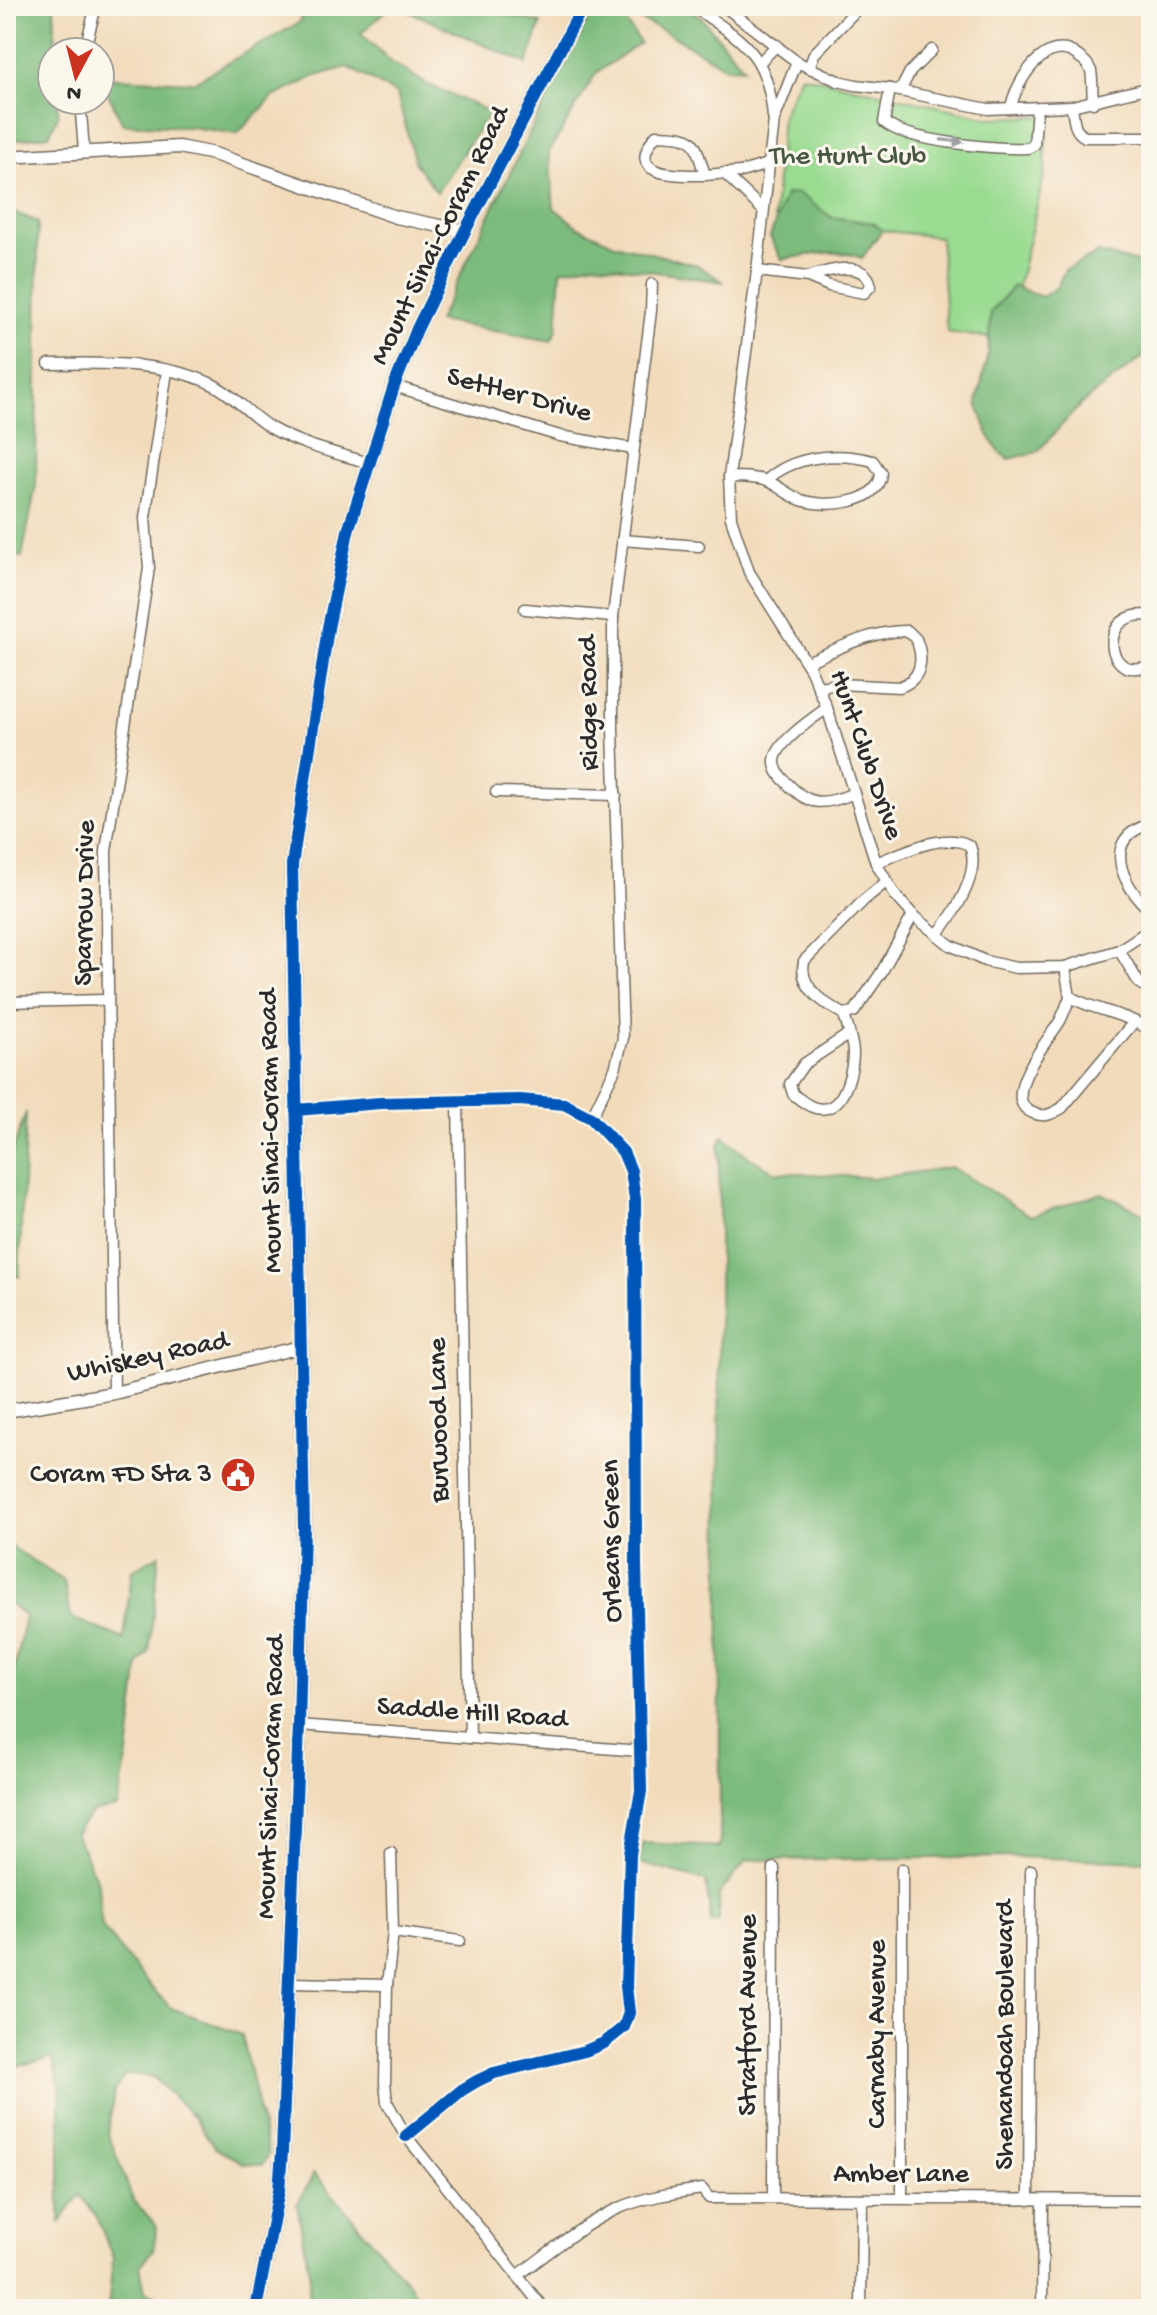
<svg xmlns="http://www.w3.org/2000/svg" width="1157" height="2315" viewBox="0 0 1157 2315" font-family="'Gochi Hand',sans-serif">
<style>
.green{fill:#9adb91;stroke:#62835e;stroke-width:2}
.forest{fill:#7bbb7b;stroke:#537353;stroke-width:2}
.lines{fill:none;stroke-linecap:round;stroke-linejoin:round}
.minor-casing{stroke:#71695d;stroke-width:13}
.tertiary-casing{stroke:#71695d;stroke-width:15}
.secondary-casing{stroke:#71695d;stroke-width:17}
.minor{stroke:#fff;stroke-width:10}
.tertiary{stroke:#fff;stroke-width:12}
.secondary{stroke:#f7e8c3;stroke-width:14}
.cycleway-casing{stroke:#fbf7ec;stroke-width:17}
.cycleway{stroke:#0057b8;stroke-width:12}
.oneway{fill:#a0a0a0}
.labels{text-anchor:middle;dominant-baseline:central;stroke-width:6;stroke-linejoin:round;paint-order:stroke}
.park-label{font-size:28px;fill:#475744;stroke:#fbf7ec}
.street-label{font-size:28px;fill:#2b2b2b;stroke:#fbf7ec}
.poi-label{font-size:28px;fill:#2b2b2b;stroke:#fbf7ec;text-anchor:end}
</style>
<rect width="100%" height="100%" fill="#fbf7ec"/>
<filter id="ink" filterUnits="userSpaceOnUse"><feTurbulence type="fractalNoise" baseFrequency=".0125" numOctaves="2"/><feDisplacementMap in="SourceGraphic" scale="16" xChannelSelector="R" yChannelSelector="G"/><feConvolveMatrix kernelMatrix="1 2 1 2 8 2 1 2 1" color-interpolation-filters="sRGB"/></filter>
<filter id="wash" filterUnits="userSpaceOnUse"><feTurbulence type="fractalNoise" baseFrequency=".006" numOctaves="4" result="noise"/><feDisplacementMap in="SourceGraphic" scale="32" xChannelSelector="R" yChannelSelector="G"/><feGaussianBlur stdDeviation="1.8" result="paint"/><feColorMatrix in="noise" values="0 0 0 0 0 0 0 0 0 0 0 0 0 0 0 0 0 1.4 0 .05"/><feComposite in="paint" operator="in"/></filter>
<g filter="url(#wash)">
<rect width="100%" height="100%" fill="#f2dbbb"/>
<path class="green" d="M801,75L989,118L1047,116L1045,172L1005,340L947,332L940,237L774,218L782,115Z"/>
<g class="forest">
<path d="M6,6H54L56,52H52V100H58V116L49,135L6,141Z"/>
<path d="M302,6H392L361,33L391,62L427,84L490,112L437,192L415,163L397,94L348,67L316,76L273,97L237,134L191,127L123,124L100,77L194,82L300,22Z"/>
<path d="M397,6H468L541,23L527,64Z"/>
<path d="M595,6H681L700,16L744,68L725,67L666,32L630,15L625,20L640,43L596,73L549,152L554,208L578,227L615,244L697,265L724,282L595,263L561,270L557,330L551,341L438,321L530,132Z"/>
<path d="M798,193L831,217L873,223L882,230L862,258C835,247 809,256 781,259L770,237L785,195Z"/>
<path d="M6,209L38,222L36,485L22,557L6,552Z"/>
<path d="M1098,253L1151,266V351L1082,403L1037,452L1009,459L1000,453L989,436L977,403L988,354L991,312L1013,286L1042,297L1057,287L1065,270Z"/>
<path d="M26,1112L19,1277L6,1273V1170Z"/>
<path d="M723,1136L749,1157L775,1172L878,1178L951,1167L1031,1216L1102,1193L1151,1217V1861L1013,1857L747,1860L719,1894V1921L711,1922L706,1881L639,1863L643,1843L720,1847L719,1145Z"/>
<path d="M6,1543L64,1581L70,1617L124,1639L132,1570L159,1555L149,1652L139,1664L128,1754L117,1807L92,1812L75,1833L98,1883L101,1925L148,1984L171,2008L242,2035L268,2154L262,2165L243,2163L215,2148L193,2116L153,2077L125,2074L114,2091L108,2133L133,2200L157,2226L153,2250L140,2266L145,2292L191,2309H108L113,2258L97,2217L80,2195L60,2222V2086L52,2058L8,2068L6,2082V1710L25,1616L6,1601Z"/>
<path d="M314,2173L430,2309H307L310,2276L297,2205Z"/>
</g>
</g>
<g filter="url(#ink)">
<g class="lines">
<defs>
<g id="minor">
<path d="M692,6C742,40 768,52 773,117"/>
<path d="M724,6L797,62L838,81L856,85L890,89L988,109L1072,106L1151,87"/>
<path d="M84,52L96,6"/>
<path d="M760,62L777,45"/>
<path d="M797,62L774,120L757,271L729,477L731,518L749,572L811,670L827,708L876,863L895,895L913,915L950,945L985,961L1016,968L1065,967L1119,950L1151,929"/>
<path d="M809,68L814,54L860,6"/>
<path d="M890,89L884,122C906,142 996,149 1028,148L1034,145L1037,108"/>
<path d="M900,91L910,72L932,50"/>
<path d="M80,100L84,151"/>
<path d="M1072,106C1074,118 1073,131 1085,137H1151"/>
<path d="M1011,108C1015,82 1048,30 1079,57C1084,60 1089,66 1091,71C1093,81 1092,94 1093,103"/>
<path d="M724,173L763,210"/>
<path d="M705,175C678,175 622,178 656,135C698,136 693,139 705,175L741,172L768,164"/>
<path d="M757,271L808,277L829,286L864,293L871,286C866,258 826,271 808,277"/>
<path d="M49,364C102,363 163,361 212,384C235,395 250,416 271,428C300,445 336,453 369,463"/>
<path d="M394,386L560,436L633,449"/>
<path d="M729,477C742,477 755,477 767,481C779,486 788,495 801,500C825,508 879,505 881,473L873,461C838,452 793,455 766,481"/>
<path d="M622,540L699,546"/>
<path d="M525,609L613,617"/>
<path d="M1151,616C1108,609 1103,656 1126,667C1134,670 1143,668 1151,666"/>
<path d="M807,662C840,648 872,630 908,631L916,639C925,660 921,680 899,687L838,684L819,687"/>
<path d="M827,708C813,718 777,742 775,760C774,769 780,776 786,782C808,806 822,806 852,794"/>
<path d="M496,792L616,795"/>
<path d="M1151,824C1099,837 1122,887 1151,911"/>
<path d="M876,863C899,854 947,830 970,846C981,874 954,914 937,935"/>
<path d="M886,882L864,900L804,961C798,987 824,1004 844,1014L854,1012L881,973L913,915"/>
<path d="M1119,950L1139,983L1151,990"/>
<path d="M1065,967L1070,997"/>
<path d="M1070,997C1067,1005 1064,1013 1060,1021C1050,1038 997,1099 1033,1113C1045,1118 1051,1114 1062,1108L1134,1022"/>
<path d="M1070,997C1096,1011 1128,1014 1151,1031"/>
<path d="M6,1002L108,1000"/>
<path d="M844,1014C847,1026 852,1039 853,1052C853,1068 846,1103 827,1108C814,1112 802,1101 793,1094L790,1084L804,1064L849,1034"/>
<path d="M458,1102L470,1738"/>
<path d="M296,1110L380,1103L520,1100L564,1104L591,1118L623,1152L631,1171L635,1199L636,1564L641,1791L630,1854L626,1986L629,2013L624,2027L604,2043L585,2051L494,2073L477,2081L462,2090L406,2136"/>
<path d="M591,1118L615,1069L623,1038L613,729V617L651,311L652,284"/>
<path d="M114,1393L106,851L149,568L145,518L167,371"/>
<path d="M299,1725L641,1751"/>
<path d="M391,1853L393,1932L387,1985L385,2083L387,2102L406,2136L544,2309"/>
<path d="M393,1932L460,1941"/>
<path d="M289,1983L387,1985"/>
<path d="M773,2198L774,1868"/>
<path d="M902,2198V1869"/>
<path d="M1029,2200L1031,1870"/>
<path d="M517,2276C549,2253 581,2225 617,2209C644,2197 673,2193 702,2189L709,2198L1151,2200"/>
<path d="M861,2309L862,2199"/>
<path d="M1042,2309L1043,2201"/>
</g>
<g id="tertiary">
<path d="M6,157L179,147L214,154L396,217L465,231"/>
<path d="M6,1411L114,1393L300,1347"/>
</g>
<path id="secondary" d="M256,2309L279,2190L282,2152L299,1725L304,1527L292,865L328,628L348,531L394,386L417,329L465,231L583,6"/>
</defs>
<use href="#minor" class="minor-casing"/>
<use href="#tertiary" class="tertiary-casing"/>
<use href="#secondary" class="secondary-casing"/>
<use href="#minor" class="minor"/>
<use href="#tertiary" class="tertiary"/>
<use href="#secondary" class="secondary"/>
<defs>
<g id="cycleway">
<path d="M296,1110L380,1103L520,1100L564,1104L591,1118L623,1152L631,1171L635,1199L636,1564L641,1791L630,1854L626,1986L629,2013L624,2027L604,2043L585,2051L494,2073L477,2081L462,2090L406,2136"/>
<path d="M256,2309L279,2190L282,2152L299,1725L304,1527L292,865L328,628L348,531L394,386L417,329L465,231L583,6"/>
</g>
</defs>
<use href="#cycleway" class="cycleway-casing"/>
<use href="#cycleway" class="cycleway"/>
</g>
<defs><path id="oneway-solid" d="M-6-.8H1V-3.2L6.5 0L1 3.2V.8H-6Z" transform="scale(2)"/></defs>
<use class="oneway" href="#oneway-solid" transform="translate(952 141) rotate(7)"/>
</g>
<defs>
<symbol id="civic-disc" viewBox="-11 -11 22 22"><circle r="9.5" fill="#c8321e" stroke="#fbf7ec"/><path d="M-.6-6.5H3V-4.5H.6V-3L4-1V1h2V6H-6V1h2V-1L-.6-3ZM-1.2 2.5V6h2.4V2.5Z" fill="#fff"/></symbol>
</defs>
<g fill-rule="evenodd">
<use href="#civic-disc" x="218" y="1455" width="40" height="40"/>
</g>
<g class="labels">
<g class="park-label">
<text x="848" y="157">The Hunt Club</text>
</g>
<g class="street-label">
<text transform="translate(441 236) rotate(-64)">Mount Sinai-Coram Road</text>
<text transform="translate(519 396) rotate(15)">Settler Drive</text>
<text transform="translate(590 703) rotate(-91)">Ridge Road</text>
<text transform="translate(865 755) rotate(71)">Hunt Club Drive</text>
<text transform="translate(86 903) rotate(-89)">Sparrow Drive</text>
<text transform="translate(272 1131) rotate(-91)">Mount Sinai-Coram Road</text>
<text transform="translate(148 1358) rotate(-12)">Whiskey Road</text>
<text transform="translate(440 1420) rotate(-91)">Burwood Lane</text>
<text transform="translate(613 1541) rotate(-91)">Orleans Green</text>
<text transform="translate(472 1714) rotate(4)">Saddle Hill Road</text>
<text transform="translate(272 1777) rotate(-88)">Mount Sinai-Coram Road</text>
<text transform="translate(749 2015) rotate(-90)">Stratford Avenue</text>
<text transform="translate(878 2034) rotate(-90)">Carnaby Avenue</text>
<text transform="translate(1006 2035) rotate(-90)">Shenandoah Boulevard</text>
<text x="901" y="2175">Amber Lane</text>
</g>
<g class="poi-label">
<text x="212" y="1475">Coram FD Sta 3</text>
</g>
</g>
<rect width="1157" height="2315" fill="none" stroke="#fbf7ec" stroke-width="32"/>
<g transform="translate(76 76) rotate(187)"><circle r="38" fill="#fbf7ec" stroke="#a8a59f" stroke-width="2"/>
<path d="M0-6L14 30L0 20L-14 30Z" fill="#c8321e"/>
<text y="-12" font-size="22" font-weight="bold" text-anchor="middle" fill="#2b2b2b">N</text>
</g>
</svg>
